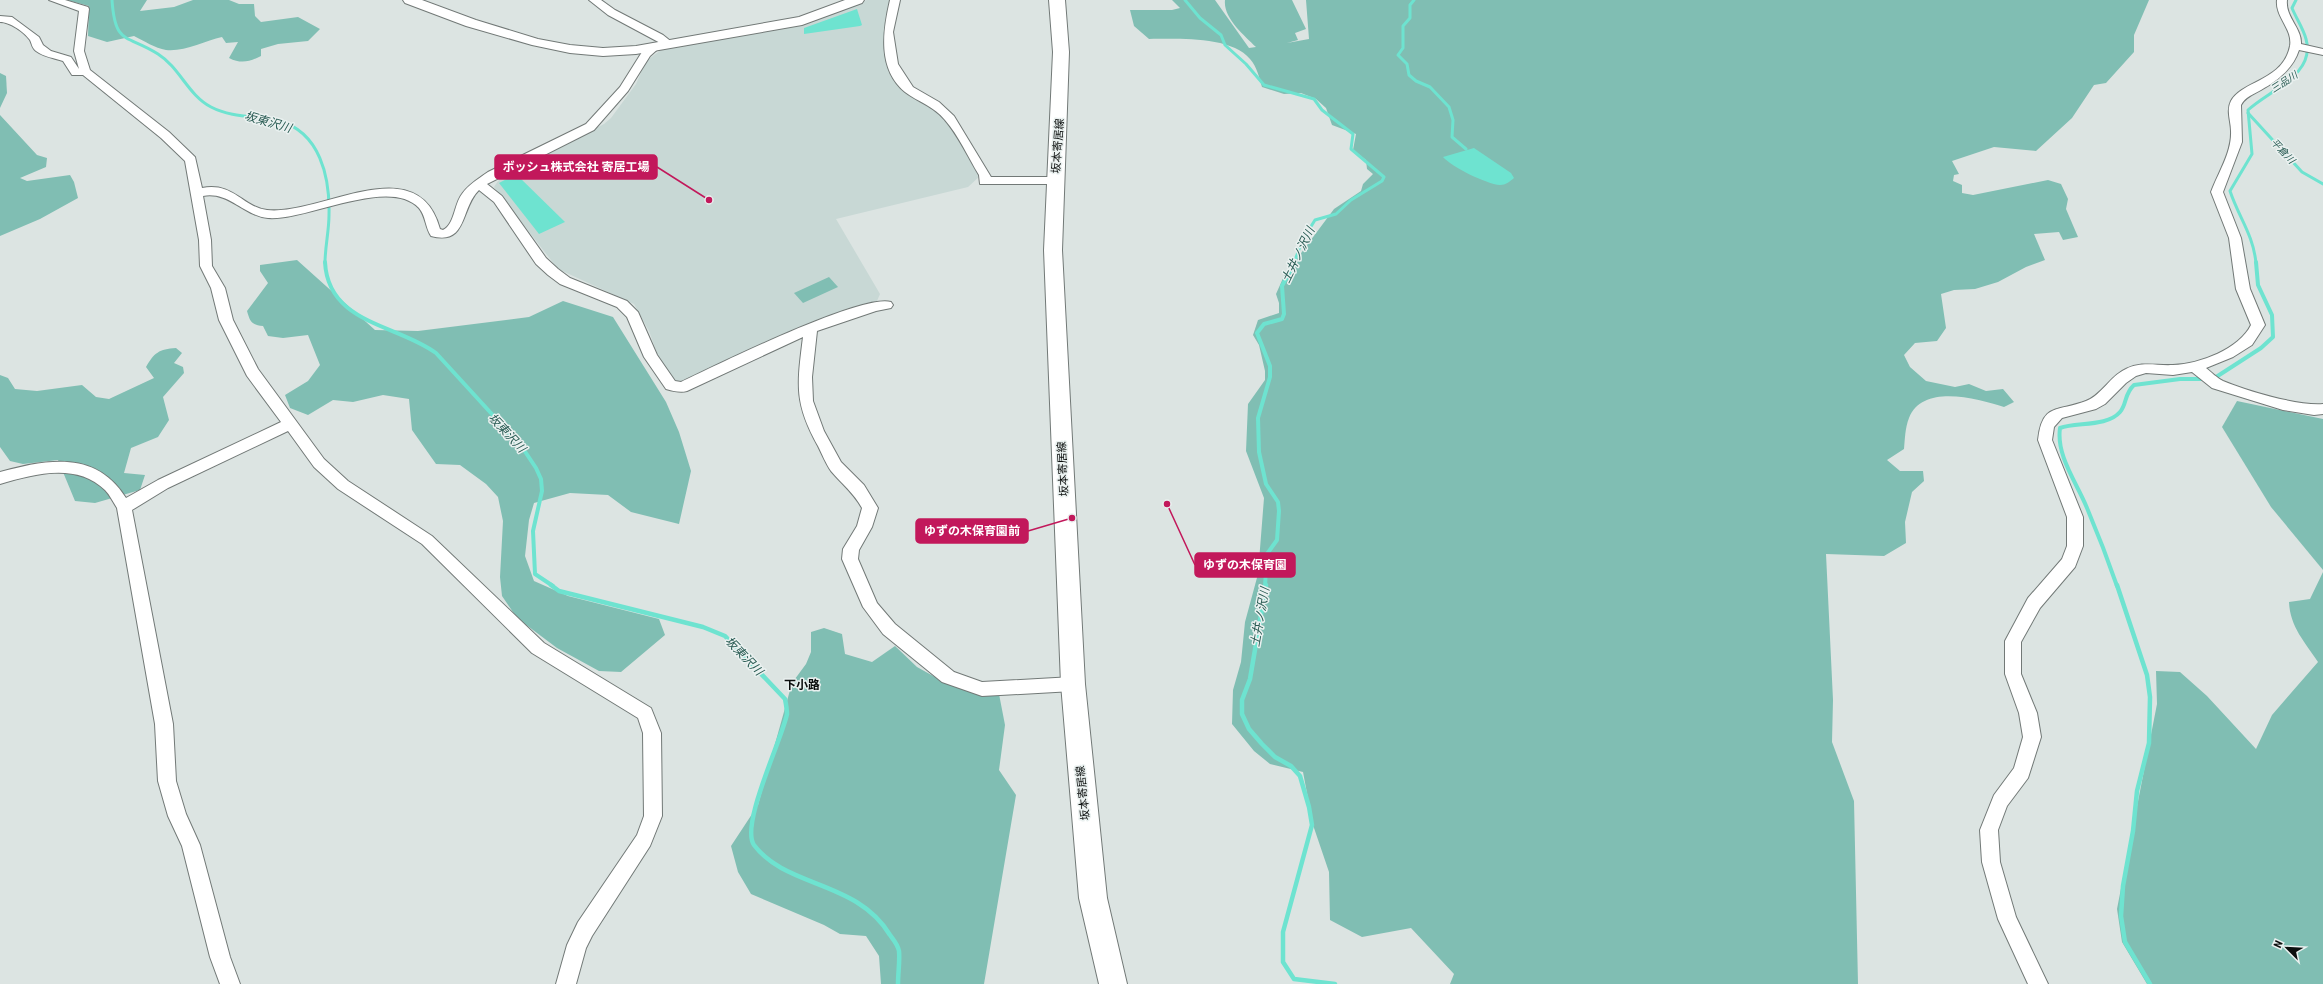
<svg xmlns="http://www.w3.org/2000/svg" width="2323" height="984" viewBox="0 0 2323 984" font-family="'Roboto Condensed','Noto Sans JP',sans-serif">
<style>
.built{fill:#c8d8d5}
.green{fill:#80beb3}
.water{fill:#6ee3d0}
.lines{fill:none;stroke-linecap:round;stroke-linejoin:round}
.stream-far2{stroke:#6ee3d0;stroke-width:3}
.stream-far1{stroke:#6ee3d0;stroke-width:4}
.stream{stroke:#6ee3d0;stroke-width:4.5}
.minor-casing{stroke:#727977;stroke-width:2}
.tertiary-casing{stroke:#727977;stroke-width:2}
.secondary-casing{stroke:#727977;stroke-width:2}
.minor{fill:#fff;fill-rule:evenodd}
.tertiary{fill:#fff;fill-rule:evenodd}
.secondary{fill:#fff;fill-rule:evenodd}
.labels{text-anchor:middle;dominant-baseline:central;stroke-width:3;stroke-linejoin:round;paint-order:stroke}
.far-water-label{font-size:10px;font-style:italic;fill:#295b53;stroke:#eaf1f0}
.street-label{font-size:11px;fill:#0c0f0e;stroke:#eaf1f0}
.water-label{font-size:12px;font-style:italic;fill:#295b53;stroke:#eaf1f0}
.neighbourhood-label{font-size:12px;font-weight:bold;fill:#0c0f0e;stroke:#eaf1f0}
.leader{fill:none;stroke:#c2185b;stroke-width:1.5}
.callout-dot{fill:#c2185b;stroke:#eaf1f0;stroke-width:1.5}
.callout{fill:#c2185b;stroke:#c2185b;stroke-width:1.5}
.callout-label{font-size:12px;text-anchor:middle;font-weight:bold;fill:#fff}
</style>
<rect width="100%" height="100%" fill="#dce4e2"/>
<path class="built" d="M867,0H891L890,68L944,116L981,175L968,187L836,219L880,294L877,301L784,335L687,381L676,382L658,356L649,331L634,304L558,269L494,187L498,181L513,170L604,124L611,118L636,84L646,61L668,45L806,23Z"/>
<g class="green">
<path d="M67,0H147L140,11L174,7L193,0H229L239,4H254L255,16L261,22L298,17L320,29L308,41L278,44L261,49V56C249,62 241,64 229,58L238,42L226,43L222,37C205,41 184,52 166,50C155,48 144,41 134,36L107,42L88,36L89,6Z"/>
<path d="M1172,0H1215L1249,48L1256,47C1244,35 1223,18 1225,0H1292L1306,29L1295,33L1298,40L1287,43L1309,39L1306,0H2149L2134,35V52L2106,83L2094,85L2072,118L2036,151L1994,147L1952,161L1959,174L1954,175L1953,181L1962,185V193L1973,195L2048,180L2061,184L2068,199L2066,209L2078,237L2063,240L2059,232L2034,234L2045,260L2026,267L1998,282L1975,289L1954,290L1941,294L1946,328L1937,341L1915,343L1904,355L1910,367L1926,381L1955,387L1969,384L1986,391L2003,389L2014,402L2004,407C1978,399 1923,383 1909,418C1905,428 1905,439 1904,449L1887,460L1900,471H1923L1924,481L1912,492L1905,522L1906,543L1884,556L1826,554L1833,700L1832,742L1854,801L1858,984H1450L1454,974L1411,928L1362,937L1330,920L1329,872L1313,825L1303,772L1270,764L1254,751L1232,724L1233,690L1241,662L1245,622L1258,574L1264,498L1246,451L1248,404L1265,380V371L1259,345L1253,335L1258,320L1279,313V303L1276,294L1284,276L1334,209L1361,191L1363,184L1373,174L1367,169L1366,160L1353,150L1356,134L1332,125L1326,108L1316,99L1301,93L1284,94L1262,87C1259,77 1257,67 1250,59C1231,36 1177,39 1149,39L1134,26L1130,10H1172L1180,8Z"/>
<path d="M0,73L6,76L7,93L0,108Z"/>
<path d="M0,115L37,155L47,158L46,167L20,178L27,181L70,175L74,182L78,198L40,219L0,236Z"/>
<path d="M297,260L375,330L418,331L529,317L563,301L613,317L666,402L679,432L691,471L679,524L631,512L608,495L570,493L534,503L529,520L525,556L534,581L568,596L659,619L665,635L621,672L599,671L557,648L517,618L502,596L500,577L503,521L498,497L486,484L460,465L436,464L412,430L409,399L383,395L353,402L333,400L308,415L290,408L285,395L308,381L320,365L308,335L283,338L268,336L263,326C251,325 250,321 247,311L268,283L260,271V265Z"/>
<path d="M829,277L838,287L803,303L794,293Z"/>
<path d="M176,348L182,353L174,363L183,367L184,373L163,397L169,420L158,437L131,448L124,473L145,475L140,490L95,503L75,501L58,460L23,464L10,461L0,447V375L8,378L15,389L37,391L82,385L96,397L109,399L154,378L146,367C154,353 159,349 176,348Z"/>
<path d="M2237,401L2323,419V570L2271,507L2222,427Z"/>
<path d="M2323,572V984H2147L2122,942L2117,909L2157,704L2156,671L2180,672L2207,696L2256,749L2272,715L2318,662C2305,642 2290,627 2289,602L2310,599Z"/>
<path d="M824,628L842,634L845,654L872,662L895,646L917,667L944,682L999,694L1005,725L999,770L1016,795L984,984H881L879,956L866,936L840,934L824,925L751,894L738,872L731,846L758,805L792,683L806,664L811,652V632Z"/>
</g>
<g class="water">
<path d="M857,9L862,25L860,26L804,34V28Z"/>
<path d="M1474,148L1511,173L1514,178C1509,182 1506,185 1500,185C1486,184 1452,167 1443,157Z"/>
<path d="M516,174L565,222L539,234L499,183Z"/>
</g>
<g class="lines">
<g class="stream-far2">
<path d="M112,0C115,46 127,34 158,54C180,68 188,95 211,107C232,118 257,116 279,121C320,132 330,177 329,215C329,231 325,247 325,263"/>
<path d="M1185,0L1200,18L1221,35L1225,45L1246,64L1264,85L1314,99L1322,110L1353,134L1351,149L1384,177L1382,181L1351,200L1336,214L1315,220L1302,241L1294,263"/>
<path d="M1414,0L1410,5V18L1403,26V48L1398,55L1407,64L1409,75L1416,81L1430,87L1449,107L1453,120L1452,137L1466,149"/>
<path d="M2248,113L2302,172L2323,184"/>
<path d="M2256,263C2253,234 2239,218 2230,191L2252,154L2248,110C2269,90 2316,75 2306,39C2303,28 2296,18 2292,8L2296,0"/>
</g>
<g class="stream-far1">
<path d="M325,262C328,324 397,324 436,353L522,447L536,468L541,479L542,491L533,531L535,574L553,586"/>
<path d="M2213,379L2261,348L2273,337L2272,315L2258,285L2256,262"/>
<path d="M1265,586L1267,554L1277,540L1279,511L1278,502L1266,484L1259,452L1258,418L1270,377V366L1257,333L1264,324L1282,319L1284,314L1282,286L1295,262"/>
<path d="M2117,586C2108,560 2098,534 2087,508C2077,483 2056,456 2060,428C2077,422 2107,427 2120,412C2127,404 2124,394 2134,385L2180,379H2206"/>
</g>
<g class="stream">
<path d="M551,585L559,591L703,627L725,636L785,699C786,704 787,709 787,714C782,739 740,825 754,845C786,888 857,880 890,935C893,939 898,945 899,951C900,961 898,973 898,984"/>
<path d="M1266,585L1250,679L1242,700V714L1249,729L1262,744L1275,757L1291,766L1300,776L1309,807L1312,825L1283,932V962L1294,979L1335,984"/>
<path d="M2117,585L2147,675L2150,697L2149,743L2137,791L2133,831L2123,886L2121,916L2125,942L2150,984"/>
</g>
<defs>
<g id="minor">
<path d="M49,0H65L88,7L89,9L84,51L90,70L169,132L195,157L202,188C234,182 242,207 267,210C320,216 418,147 440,229L443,230C455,224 454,204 462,194C468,185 478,179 488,172L586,124L620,87L642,52L650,46H658L659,48L650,56L628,91L594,130L487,184L502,196L546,258L558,269L570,278L627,301L638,312L657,355L675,381L681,382C715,366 862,293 891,302L893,305L891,308L876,311L817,331L812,377L813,401L824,431L841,462L864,485L878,508L872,527L859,550L858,559L877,603L895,624L954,672L982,682L1073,677L1079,679L1081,684L1079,689L1073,691L982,696L942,682L883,634L863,607L842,559L843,549L857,526L862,508C854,493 842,484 831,471C826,464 822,454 818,446C794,403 797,385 803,337L687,391C680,393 673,391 666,389L644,357L627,317L617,307L560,284L548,275L536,264L494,202L479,190C460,208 468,246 431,236C425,227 426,216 419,208C389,176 307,221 268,218C244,216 229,191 203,196L211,240L212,266L225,288L233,320L258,369L324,459L348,481L432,536L544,643L651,708L661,733L662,816L650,846L592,936L586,948L576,984H556L567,945L578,922L637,835L644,816L643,733L638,718L532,653L422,544L338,489L314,467L288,431L168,488L132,510L173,724L176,781L186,814L200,845L230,957L240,984H220L210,957L182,846L168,816L158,781L155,724L117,508C113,502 110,495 105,490C77,462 33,474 0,484V472C48,459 96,450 126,498L158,480L281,422L247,376L219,320L211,288L200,266L199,240L185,161L161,138L83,75H72L63,61C54,58 44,57 36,51C32,48 32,44 30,40C24,32 10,22 0,22V16L12,17L39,37L43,45L51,51L71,57L79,69L74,51L79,11Z"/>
<path d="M589,0H601L615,10L663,35L673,43L672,45H664L608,15Z"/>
<path d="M890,0H900L893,32L898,64L913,87L939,102L954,116L991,177H1055L1061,181L1059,184H980L979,175C968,157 959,136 945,120C934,106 918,102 905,92C877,69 883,30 890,0Z"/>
<path d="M2277,0H2287C2285,17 2302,28 2301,44L2323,49V55L2299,50C2293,69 2277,81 2261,90C2254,94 2245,97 2241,105L2242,142L2223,192L2241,238L2250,289L2265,325L2252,345L2233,357L2206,368C2211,372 2217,378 2223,381C2247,391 2297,406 2323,404V414L2314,415L2283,410L2212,388L2192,372L2173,375L2146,373L2136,376L2126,383L2105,404L2096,409L2062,418L2054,427L2052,440L2083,517V546L2075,567L2040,608L2021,642V674L2037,713L2041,737L2028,778L2007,806L1998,830L2000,862L2016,917L2048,984H2028L1998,919L1982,862L1980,830L1994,795L2014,768L2023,737L2019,713L2005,674V641L2028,598L2062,559L2067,546V517L2038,440C2042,402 2058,412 2086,401C2102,395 2110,376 2126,369C2142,361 2156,366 2173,365C2200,364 2239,349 2251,325L2236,289L2229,238L2211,192C2218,173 2232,152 2231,131C2231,121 2226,111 2231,101C2243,80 2283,81 2290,46C2293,29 2275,17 2277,0Z"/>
</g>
<path id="tertiary" d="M403,0H422L476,20L538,39L570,45L603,48L636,46L799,17L845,0H864L862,3L802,25L636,54L603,56L570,53L532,45L466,26L405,3Z"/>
<path id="secondary" d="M1049,0H1065L1069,52L1062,250L1085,684L1107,898L1127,984H1099L1079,898L1061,684L1044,250L1053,52Z"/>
</defs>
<use href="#minor" class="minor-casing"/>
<use href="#tertiary" class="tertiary-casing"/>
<use href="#secondary" class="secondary-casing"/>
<use href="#minor" class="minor"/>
<use href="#tertiary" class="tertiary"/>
<use href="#secondary" class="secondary"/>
</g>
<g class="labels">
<g class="far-water-label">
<text transform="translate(2284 82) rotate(-33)">三品川</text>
<text transform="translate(2283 151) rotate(47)">平倉川</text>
</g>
<g class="street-label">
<text transform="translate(1058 146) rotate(-86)">坂本寄居線</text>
<text transform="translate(1063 469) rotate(-93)">坂本寄居線</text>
<text transform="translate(1083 793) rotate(-96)">坂本寄居線</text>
</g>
<g class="water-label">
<text transform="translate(268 122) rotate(16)">坂東沢川</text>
<text transform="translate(1298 255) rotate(-64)">土井ノ沢川</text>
<text transform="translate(507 433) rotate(47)">坂東沢川</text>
<text transform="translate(1260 617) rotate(-80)">土井ノ沢川</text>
<text transform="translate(744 656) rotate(46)">坂東沢川</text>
</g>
<g class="neighbourhood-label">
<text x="802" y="685">下小路</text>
</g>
</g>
<path class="leader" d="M709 200L657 167M1072 518L1028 531M1167 504L1195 565"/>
<g class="callout-dot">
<circle cx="709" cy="200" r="4"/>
<circle cx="1072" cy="518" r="4"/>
<circle cx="1167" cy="504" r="4"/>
</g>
<g class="callout">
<rect x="495" y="155" width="162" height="24" rx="4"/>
<rect x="916" y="519" width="112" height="24" rx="4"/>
<rect x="1195" y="553" width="100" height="24" rx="4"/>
</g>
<g class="callout-label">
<text x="576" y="171">ボッシュ株式会社 寄居工場</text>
<text x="972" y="535">ゆずの木保育園前</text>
<text x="1245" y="569">ゆずの木保育園</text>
</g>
<g transform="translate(2287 948) rotate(294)" stroke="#eaf1f0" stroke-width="3" paint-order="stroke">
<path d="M0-3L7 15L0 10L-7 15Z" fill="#0c0f0e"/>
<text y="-6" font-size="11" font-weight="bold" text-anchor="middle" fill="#0c0f0e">N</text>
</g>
</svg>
